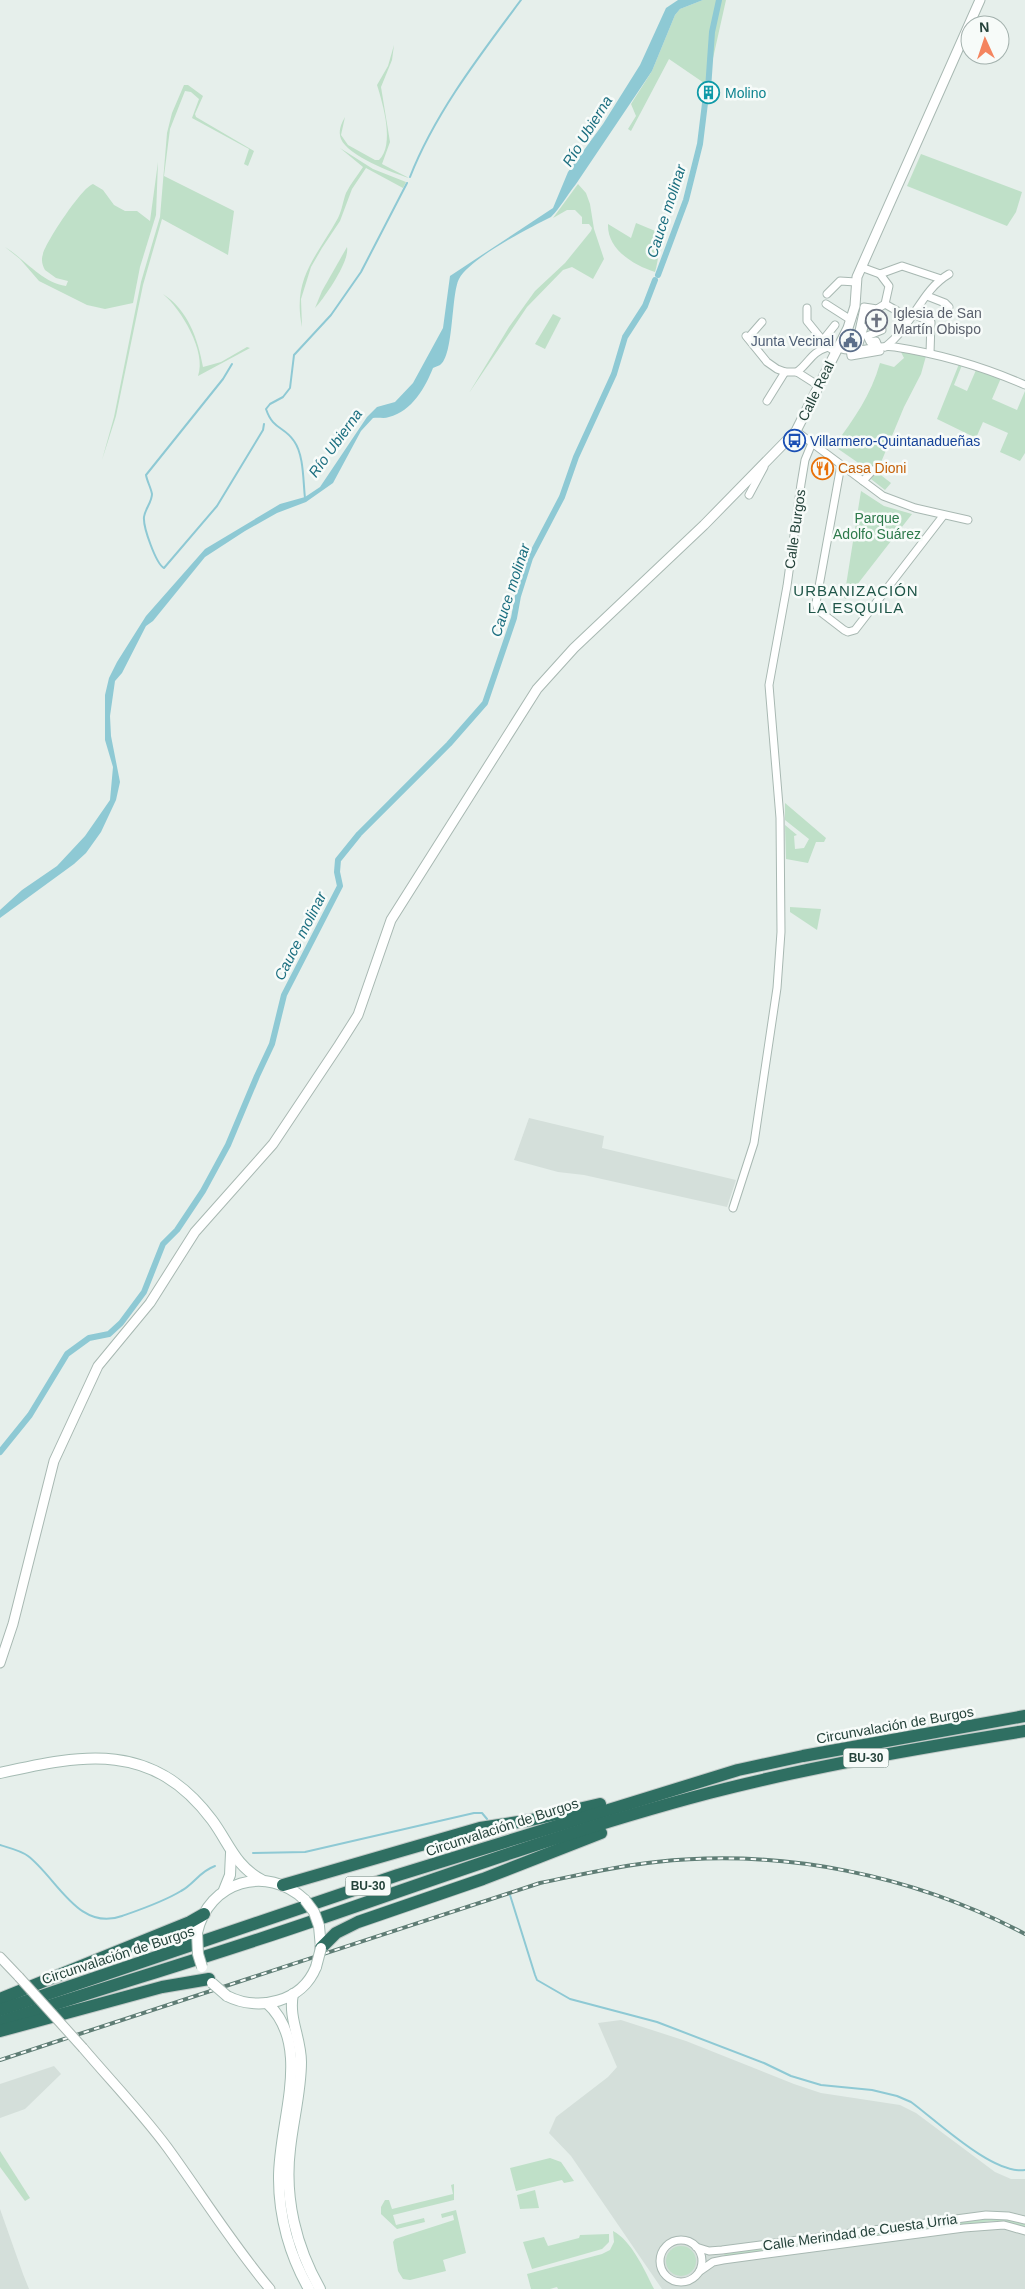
<svg xmlns="http://www.w3.org/2000/svg" width="1025" height="2289" viewBox="0 0 1025 2289" font-family="Arial,sans-serif">
<style>
.built{fill:#d4dfda}
.green{fill:#bfe0c8}
.water{fill:#8ec9d4}
.lines{fill:none;stroke-linecap:round;stroke-linejoin:round}
.stream{stroke:#8ec9d4;stroke-width:2}
.canal{stroke:#8ec9d4;stroke-width:6}
.minor-casing{stroke:#a8b8b2;stroke-width:9}
.tertiary-casing{stroke:#a8b8b2;stroke-width:11}
.secondary-casing{stroke:#a4bbb3;stroke-width:12}
.motorway-casing{stroke:#c2cac8;stroke-width:14}
.minor{stroke:#fff;stroke-width:7}
.tertiary{stroke:#fff;stroke-width:9}
.secondary{stroke:#fff;stroke-width:10}
.motorway{stroke:#2f6f62;stroke-width:12}
.rail-casing{stroke:#5f7d75;stroke-width:4}
.rail{stroke:#f7fbf9;stroke-width:2;stroke-dasharray:5.5;stroke-linecap:butt}
.tertiary-bridge-casing{stroke:#a8b8b2;stroke-width:11;stroke-linecap:butt}
.secondary-bridge-casing{stroke:#a4bbb3;stroke-width:12;stroke-linecap:butt}
.tertiary-bridge{stroke:#fff;stroke-width:9}
.secondary-bridge{stroke:#fff;stroke-width:10}
.labels{text-anchor:middle;dominant-baseline:central;stroke-width:5;stroke-linejoin:round;paint-order:stroke}
.shield{fill:#f7fbf9;stroke:#637a73;stroke-width:1}
.shield-label{font-size:12px;font-weight:bold;fill:#24423a}
.culture-label{font-size:14px;fill:#0d838f;stroke:#f7fbf9;text-anchor:start}
.worship-label{font-size:14px;fill:#5b616d;stroke:#f7fbf9;text-anchor:start}
.service-label{font-size:14px;fill:#4e5e75;stroke:#f7fbf9;text-anchor:end}
.street-label{font-size:14px;fill:#24423a;stroke:#f7fbf9}
.transit-label{font-size:14px;fill:#164399;stroke:#f7fbf9;text-anchor:start}
.food-label{font-size:14px;fill:#c56008;stroke:#f7fbf9;text-anchor:start}
.park-label{font-size:14px;fill:#2d7a4b;stroke:#f7fbf9}
.water-label{font-size:15px;font-style:italic;fill:#1c6f80;stroke:#f7fbf9}
.neighbourhood-label{font-size:15px;letter-spacing:1px;fill:#1f5548;stroke:#f7fbf9}
</style>
<rect width="100%" height="100%" fill="#e6efeb"/>
<g class="built">
<path d="M529,1118L604,1136L602,1148L736,1180L727,1207L584,1175L558,1172L514,1160Z"/>
<path d="M621,2020L686,2041L794,2084L821,2093L900,2105L916,2113L995,2172L1011,2179H1025V2289H662L571,2156L549,2133L556,2117L608,2077L617,2067L598,2023Z"/>
<path d="M54,2066L61,2074L25,2109L0,2118V2084Z"/>
<path d="M0,2209L23,2274L29,2289H0Z"/>
</g>
<g class="green">
<path d="M703,0H726L707,85L669,59L631,131L628,129L636,116L631,104L652,71L675,15L680,9Z"/>
<path d="M394,45L392,60L381,87L390,142L382,164L409,178C393,173 348,156 341,139C338,131 341,124 345,117L341,135L348,145L375,160H379C395,145 383,104 377,85L388,66Z"/>
<path d="M184,85H188L203,96L195,114L196,117L254,151L248,166L244,164L249,149L192,118L199,99L191,92L185,91L170,129L164,176L234,211L228,255L162,219L143,285L116,416L102,460L114,417L141,282L160,217L167,133L172,113Z"/>
<path d="M340,148L373,169L406,182L403,188L366,168L352,189L340,221L322,248L311,267L301,299L302,327C292,278 316,258 338,218C342,210 343,201 346,193C351,183 358,175 363,167Z"/>
<path d="M921,154L1022,192L1016,212L1007,226L907,186Z"/>
<path d="M158,162L156,215L140,267L133,303L105,309L87,305L39,281L20,259L5,247C26,260 41,282 66,286L68,281L56,278L45,270C42,265 41,259 43,254C46,242 82,187 93,184L103,190L114,205L125,211H137L150,221Z"/>
<path d="M578,184L586,193L590,204L594,229L604,259L593,279L572,267L563,270L527,307L469,393L509,327L535,291L565,263L591,231L592,228L589,224H582V217L575,210H567L553,218Z"/>
<path d="M636,223L665,235C664,244 662,247 659,255C657,261 657,266 655,272C633,265 607,249 608,224L631,238Z"/>
<path d="M347,247C350,261 325,297 315,308L322,291Z"/>
<path d="M163,294C188,310 198,339 203,367L221,362L247,347L250,348L198,376C207,352 181,309 163,294Z"/>
<path d="M553,314L561,318L545,349L535,344Z"/>
<path d="M901,352L926,356L921,374L904,407L877,472L891,483L885,490L871,479L876,472L871,469L867,473L857,462L834,446C854,419 871,395 880,363L894,367L904,358Z"/>
<path d="M959,364L962,365L954,385L967,391L976,370L1001,378L992,399L1017,410L1025,391V453L1020,461L1000,452L1008,433L983,422L976,438L937,419Z"/>
<path d="M861,491L884,506L912,514L846,599L844,598Z"/>
<path d="M785,803L826,838L824,842H816L808,863L786,859L785,825L797,835L794,836L795,849L804,848L809,839L785,820Z"/>
<path d="M790,907L821,909L817,930L790,912Z"/>
<path d="M0,2151L30,2198L25,2201L0,2167Z"/>
<path d="M550,2158L561,2162L574,2181L564,2183L562,2180L516,2191L510,2168Z"/>
<path d="M454,2184V2200L393,2215L396,2225L424,2218L425,2222L397,2229L381,2214V2207L385,2200H389L392,2209L453,2194L451,2185Z"/>
<path d="M535,2190L539,2208L520,2209L517,2195Z"/>
<path d="M456,2210L466,2253L443,2260L446,2271L410,2280L403,2279L398,2271L393,2242L395,2239L454,2220L453,2215L442,2218L441,2214Z"/>
<path d="M985,2219H1005L1025,2224V2227L1006,2222L991,2221L725,2256L724,2254Z"/>
<path d="M613,2231C632,2241 645,2271 654,2289H558L557,2287L550,2289H531L527,2274L602,2254L610,2250L614,2242Z"/>
<path d="M609,2234V2242L602,2249L532,2269L523,2242L544,2237L548,2246L579,2238L580,2235Z"/>
<circle cx="681" cy="2261" r="15"/>
</g>
<path class="water" d="M678,0H703L680,9L675,15L652,71L576,184C567,195 561,207 551,217C529,228 470,258 459,279C451,294 454,356 440,365C438,366 435,367 433,368C425,388 412,411 389,417C384,419 379,417 373,418L361,431L333,483L306,502L277,513L245,531L205,557L153,621L146,626L122,673L115,681L110,716L111,736L120,782L116,800L101,832L86,853L74,864L0,918V910L22,890L57,866L85,836L110,800L113,767L105,740V695L109,678L117,662L146,616L205,549L280,504L305,497L320,487L367,417L377,407L395,402L413,383L443,328L450,276L553,208L568,172L603,124L640,65L666,8Z"/>
<g class="lines">
<g class="stream">
<path d="M410,177C435,113 480,55 521,0"/>
<path d="M232,364L223,379L146,475C147,481 151,488 152,494C152,502 145,509 144,517C143,527 156,564 164,568L217,506L263,430L264,424"/>
<path d="M305,498C303,481 304,455 294,441C284,426 273,430 266,409L270,404L283,397L290,388L294,355L331,315L361,272L407,183"/>
<path d="M0,1845C9,1848 20,1850 28,1856C57,1878 78,1932 122,1916C142,1909 163,1902 181,1891C194,1884 200,1871 215,1866"/>
<path d="M253,1853L305,1852L474,1813H482L487,1819"/>
<path d="M510,1895L535,1975L537,1980L570,1999L657,2022L764,2063L791,2076L821,2085L872,2090L897,2096L911,2102C937,2121 993,2175 1025,2170"/>
</g>
<g class="canal">
<path d="M708,89L712,32L719,0"/>
<path d="M658,275L686,200L700,144L706,95"/>
<path d="M0,1452L30,1415L67,1354L89,1338L109,1334L121,1323L144,1292L163,1244L177,1230L203,1191L228,1145L257,1076L272,1044L284,995L340,886L337,872L338,860L359,834L449,744L485,703L514,618L518,596L530,558L562,497L576,457L614,374L625,337L645,306L655,280"/>
</g>
<defs>
<g id="minor">
<path d="M861,267L880,274L902,266L941,279"/>
<path d="M880,274L889,286L885,304"/>
<path d="M827,294L840,281L856,282"/>
<path d="M927,296L945,303L949,307"/>
<path d="M826,304L851,320"/>
<path d="M885,304L899,312"/>
<path d="M864,307L877,309L885,304"/>
<path d="M807,308V321L828,347"/>
<path d="M864,308L868,309L870,325L873,327L881,324L882,330L867,336L870,342L876,341L880,351L851,356L850,348L859,331Z"/>
<path d="M915,315L931,322L930,353"/>
<path d="M746,336L767,362L777,369L785,372H797L819,386"/>
<path d="M748,338L762,322"/>
<path d="M823,340L835,325"/>
<path d="M885,347C913,326 921,290 949,274"/>
<path d="M838,348C857,355 875,344 895,347C940,354 984,367 1025,385"/>
<path d="M857,351L864,327"/>
<path d="M797,372C811,361 810,353 828,347L836,352"/>
<path d="M767,401L785,372"/>
<path d="M796,431L883,496L915,508L968,520"/>
<path d="M841,465L816,603L818,610L844,630L848,632L855,630L943,516"/>
<path d="M863,481L873,470"/>
<path d="M749,495L764,467"/>
<path d="M733,1208L754,1143L777,988L781,932L780,818L769,685L787,586L801,484L805,460L812,443"/>
<circle cx="681" cy="2261" r="21"/>
<path d="M696,2247L709,2251L722,2250L986,2215L1008,2216L1025,2220"/>
<path d="M700,2271L713,2262L723,2260L964,2228L1004,2225L1025,2231"/>
</g>
<g id="tertiary">
<path d="M0,1663L13,1624L54,1461L98,1366L150,1303L195,1232L273,1144L339,1045L358,1015L391,920L537,689L574,648L704,525L796,431L848,328L855,306L857,277L980,0"/>
<path d="M0,1957L19,1977"/>
<path d="M83,2048C111,2081 141,2112 167,2147C202,2195 232,2244 270,2289"/>
</g>
<g id="secondary">
<path d="M0,1773C84,1754 153,1741 212,1820C229,1843 235,1866 262,1880"/>
<path d="M224,1890L230,1875L231,1853"/>
<path d="M319,1926L321,1948"/>
<path d="M197,1933C208,1881 267,1864 305,1900"/>
<path d="M293,1994C288,2018 301,2038 301,2062C301,2091 293,2120 290,2149C284,2198 296,2247 320,2289"/>
<path d="M227,1996C259,2012 302,2002 316,1967"/>
<path d="M267,2003C314,2046 278,2123 279,2179C279,2217 290,2256 309,2289"/>
</g>
<g id="motorway">
<path d="M283,1885L480,1828L531,1820L600,1804"/>
<path d="M321,1948L336,1933L358,1922L483,1879L601,1833"/>
<path d="M0,1999L190,1922L204,1914"/>
<path d="M0,2010L398,1875L738,1770L803,1756L1025,1716"/>
<path d="M0,2022C105,1987 212,1956 316,1920C447,1875 576,1828 709,1793C813,1766 919,1748 1025,1731"/>
<path d="M0,2031L162,1987L209,1979"/>
</g>
</defs>
<use href="#minor" class="minor-casing"/>
<use href="#tertiary" class="tertiary-casing"/>
<use href="#secondary" class="secondary-casing"/>
<use href="#motorway" class="motorway-casing"/>
<use href="#minor" class="minor"/>
<use href="#tertiary" class="tertiary"/>
<use href="#secondary" class="secondary"/>
<use href="#motorway" class="motorway"/>
<defs>
<path id="rail" d="M0,2060L540,1883C579,1875 617,1866 656,1862C781,1848 914,1875 1025,1934"/>
</defs>
<use href="#rail" class="rail-casing"/>
<use href="#rail" class="rail"/>
<defs>
<path id="tertiary-bridge" d="M19,1977L83,2048"/>
<g id="secondary-bridge">
<path d="M305,1900L314,1912L319,1926"/>
<path d="M197,1933L198,1954L202,1967"/>
<path d="M316,1967L321,1948"/>
<path d="M212,1983L227,1996"/>
</g>
</defs>
<use href="#tertiary-bridge" class="tertiary-bridge-casing"/>
<use href="#secondary-bridge" class="secondary-bridge-casing"/>
<use href="#tertiary-bridge" class="tertiary-bridge"/>
<use href="#secondary-bridge" class="secondary-bridge"/>
</g>
<defs>
<symbol id="building-ring" viewBox="-11 -11 22 22"><circle r="9.5" fill="#f7fbf9" stroke="#0f9aa8" stroke-width="1.5"/><path d="M-4-6H4V6H1V3H-1V6H-4ZM-2.5-4.3h1.7v1.8h-1.7ZM.8-4.3h1.7v1.8H.8ZM-2.5-1h1.7V.8h-1.7ZM.8-1h1.7V.8H.8Z" fill="#0f9aa8"/></symbol>
<symbol id="church-ring" viewBox="-11 -11 22 22"><circle r="9.5" fill="#f7fbf9" stroke="#6b7280" stroke-width="1.5"/><path d="M-1.2-6h2.4v3.5h3.3v2.4h-3.3V6h-2.4V-.1h-3.3v-2.4h3.3Z" fill="#6b7280"/></symbol>
<symbol id="civic-ring" viewBox="-11 -11 22 22"><circle r="9.5" fill="#f7fbf9" stroke="#5c6f8a" stroke-width="1.5"/><path d="M-.6-6.5H3V-4.5H.6V-3L4-1V1h2V6H-6V1h2V-1L-.6-3ZM-1.2 2.5V6h2.4V2.5Z" fill="#5c6f8a"/></symbol>
<symbol id="bus-ring" viewBox="-11 -11 22 22"><circle r="9.5" fill="#f7fbf9" stroke="#1a4fb4" stroke-width="1.5"/><path d="M-5-6H5V4H4V6H2V4H-2V6H-4V4H-5ZM-3.5-4V0h7V-4ZM-3.5 1.2v1.5H-2V1.2ZM2 1.2v1.5H3.5V1.2Z" fill="#1a4fb4"/></symbol>
<symbol id="restaurant-ring" viewBox="-11 -11 22 22"><circle r="9.5" fill="#f7fbf9" stroke="#e8710a" stroke-width="1.5"/><path d="M-5-6h1v4h1v-4h1v4h1v-4h1v5L-1.5 .5V6h-2V.5L-5-1ZM5-6V6H3V1.5H1.5Q1.5-4 5-6Z" fill="#e8710a"/></symbol>
</defs>
<g fill-rule="evenodd">
<use href="#building-ring" x="696" y="80" width="25" height="25"/>
<use href="#church-ring" x="864" y="308" width="25" height="25"/>
<use href="#civic-ring" x="838" y="328" width="25" height="25"/>
<use href="#bus-ring" x="782" y="428" width="25" height="25"/>
<use href="#restaurant-ring" x="810" y="456" width="25" height="25"/>
</g>
<g class="labels">
<g class="shield">
<rect x="843.5" y="1748.5" width="45" height="19" rx="4"/>
<rect x="345.5" y="1876.5" width="45" height="19" rx="4"/>
</g>
<g class="shield-label">
<text x="866" y="1758">BU-30</text>
<text x="368" y="1886">BU-30</text>
</g>
<g class="culture-label">
<text x="725" y="93">Molino</text>
</g>
<g class="worship-label">
<text x="893" y="313">Iglesia de San<tspan x="893" dy="16">Martín Obispo</tspan></text>
</g>
<g class="service-label">
<text x="834" y="341">Junta Vecinal</text>
</g>
<g class="street-label">
<text transform="translate(816 391) rotate(-64)">Calle Real</text>
<text transform="translate(795 529) rotate(-82)">Calle Burgos</text>
<text transform="translate(895 1725) rotate(-10)">Circunvalación de Burgos</text>
<text transform="translate(502 1827) rotate(-18)">Circunvalación de Burgos</text>
<text transform="translate(118 1955) rotate(-18)">Circunvalación de Burgos</text>
<text transform="translate(860 2232) rotate(-8)">Calle Merindad de Cuesta Urria</text>
</g>
<g class="transit-label">
<text x="810" y="441">Villarmero-Quintanadueñas</text>
</g>
<g class="food-label">
<text x="838" y="468">Casa Dioni</text>
</g>
<g class="park-label">
<text x="877" y="518">Parque<tspan x="877" dy="16">Adolfo Suárez</tspan></text>
</g>
<g class="water-label">
<text transform="translate(587 131) rotate(-58)">Río Ubierna</text>
<text transform="translate(666 211) rotate(-72)">Cauce molinar</text>
<text transform="translate(335 443) rotate(-54)">Río Ubierna</text>
<text transform="translate(510 590) rotate(-72)">Cauce molinar</text>
<text transform="translate(300 936) rotate(-63)">Cauce molinar</text>
</g>
<g class="neighbourhood-label">
<text x="856" y="590">URBANIZACIÓN<tspan x="856" dy="17">LA ESQUILA</tspan></text>
</g>
</g>
<g transform="translate(985 40) rotate(357)"><circle r="24" fill="#f7fbf9" stroke="#a3b1ad"/>
<path d="M0-4L9 19L0 12L-9 19Z" fill="#f4845f"/>
<text y="-8" font-size="14" font-weight="bold" text-anchor="middle" fill="#24423a">N</text>
</g>
</svg>
